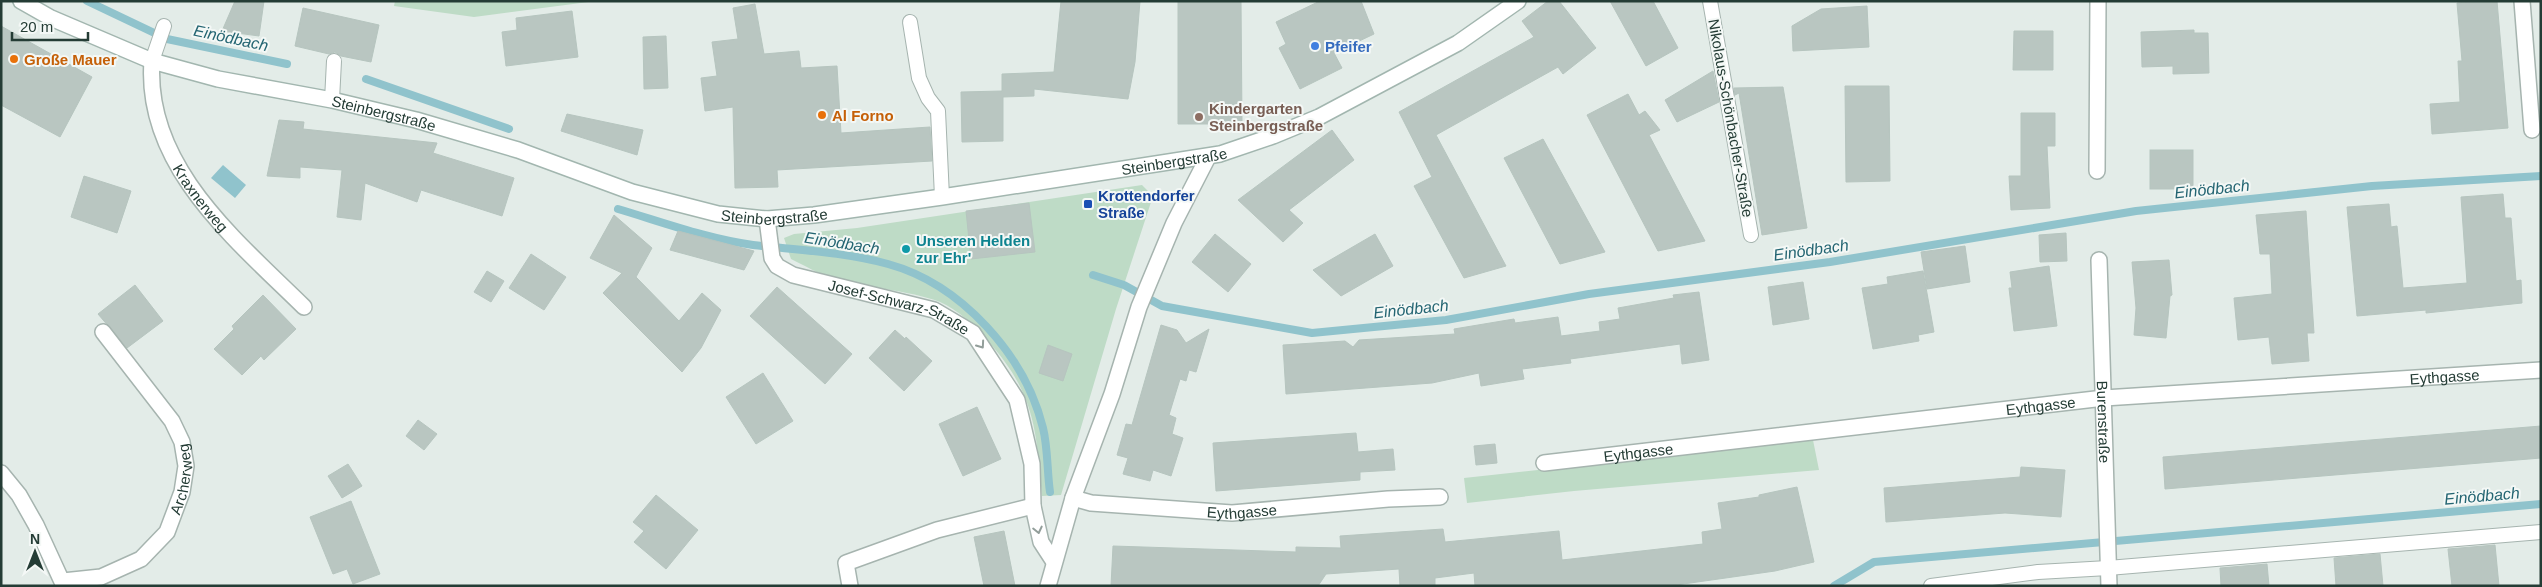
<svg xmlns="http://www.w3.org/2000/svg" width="2542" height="587" viewBox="0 0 2542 587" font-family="Arial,sans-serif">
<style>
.green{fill:#bedbc6}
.water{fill:#90c3cc}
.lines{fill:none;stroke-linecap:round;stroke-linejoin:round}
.stream{stroke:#90c3cc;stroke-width:8}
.building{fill:#b9c6c1;stroke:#b6c5bf}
.service-casing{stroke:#a6b4af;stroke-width:16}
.minor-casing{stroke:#a6b4af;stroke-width:18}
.secondary-casing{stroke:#a2b6af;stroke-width:18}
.service{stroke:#fff;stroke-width:14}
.minor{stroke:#fff;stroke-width:15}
.secondary{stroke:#fff;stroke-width:15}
.oneway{stroke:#929e9a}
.shop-dot{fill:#3f7fe0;stroke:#f4f8f6;stroke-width:2}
.food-dot{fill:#e8710a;stroke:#f4f8f6;stroke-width:2}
.education-dot{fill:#8d6e63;stroke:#f4f8f6;stroke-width:2}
.transit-dot{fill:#1a4fb4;stroke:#f4f8f6;stroke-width:2}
.culture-dot{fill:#0f9aa8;stroke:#f4f8f6;stroke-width:2}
.labels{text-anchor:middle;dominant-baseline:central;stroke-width:4;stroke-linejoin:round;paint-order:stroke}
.shop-label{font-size:15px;font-weight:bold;fill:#366cbe;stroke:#f4f8f6;text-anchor:start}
.food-label{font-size:15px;font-weight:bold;fill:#c56008;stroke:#f4f8f6;text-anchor:start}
.education-label{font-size:15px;font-weight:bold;fill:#785e54;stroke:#f4f8f6;text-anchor:start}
.street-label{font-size:15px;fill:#243c35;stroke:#f4f8f6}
.transit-label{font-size:15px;font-weight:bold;fill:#164399;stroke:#f4f8f6;text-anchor:start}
.culture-label{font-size:15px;font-weight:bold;fill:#0d838f;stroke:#f4f8f6;text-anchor:start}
.water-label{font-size:16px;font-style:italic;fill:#246572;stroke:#f4f8f6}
</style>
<rect width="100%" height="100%" fill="#e3ece8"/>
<g class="green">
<path d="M395,1H596L474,17L394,6Z"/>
<path d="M1142,185L1153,196L1116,309L1061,495L1042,496C1036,428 1035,393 987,340C974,325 958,310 940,302C909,290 865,288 832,278C818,274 804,265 791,259L784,238L794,234L857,228Z"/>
<path d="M1813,440L1819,470L1574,491L1467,503L1464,478Z"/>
</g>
<path class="water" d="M223,165L246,185L235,198L211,178Z"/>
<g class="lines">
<g class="stream">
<path d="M87,1L167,39L287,64"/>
<path d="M366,79L509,129"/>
<path d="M618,209C662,222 708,239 753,245C798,250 844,252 888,264C961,284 1025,355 1043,428C1048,448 1047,471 1050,492"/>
<path d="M1093,275L1124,285L1162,306L1312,333L1446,320L1589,294L1830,262L2136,211L2372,186L2541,176"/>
<path d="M1834,586L1874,562L2541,504"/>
</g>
</g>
<g class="building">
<path d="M235,1H264L259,36L222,31Z"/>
<path d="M1061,1H1140L1135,62L1128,99L1034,89V96L1003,97V141L962,142L961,92L1002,91V74L1054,72Z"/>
<path d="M1178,1H1241L1242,124H1178Z"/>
<path d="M1320,1H1361L1374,34L1334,53L1342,68L1300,89L1279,48L1286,44L1276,22Z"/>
<path d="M1548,1H1559L1596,48L1563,74L1558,67L1436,135L1506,266L1464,278L1414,186L1432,177L1399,112L1534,37L1522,21Z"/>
<path d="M1610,1H1653L1678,48L1646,66Z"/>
<path d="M2474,1H2497L2508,128L2432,134L2430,104L2460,102L2458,61H2462L2457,3Z"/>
<path d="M755,4L764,54L799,51L801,68L837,66L841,133L930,127L932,161L777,170L778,187L735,188L733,107L705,111L701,78L717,76L712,42L738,39L733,8Z"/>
<path d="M1867,6L1869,47L1793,51L1792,26L1821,9Z"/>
<path d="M303,8L379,25L371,62L341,56L335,52L329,54L295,46Z"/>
<path d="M572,11L578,57L506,66L502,32L517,30L516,18Z"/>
<path d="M1,26L92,77L60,137L1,105Z"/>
<path d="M2194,30V33H2208L2209,73L2173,74V66L2142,67L2141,32Z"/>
<path d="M2014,31H2053V70H2013Z"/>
<path d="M666,36L668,88L644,89L643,37Z"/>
<path d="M1713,71L1719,102L1677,122L1665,100Z"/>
<path d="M1845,86H1889L1890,181L1846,182Z"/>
<path d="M1783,87L1807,228L1762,235L1739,93L1735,95L1734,88Z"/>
<path d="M1628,94L1639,115L1645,111L1660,130L1649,135L1705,241L1658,251L1587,115Z"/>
<path d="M2021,113H2055V146H2047L2050,208L2011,210L2009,176H2021Z"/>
<path d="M567,114L643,130L637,155L561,131Z"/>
<path d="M279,120L304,122L303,129L437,143L433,153L514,178L502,216L421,190L417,202L365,183L361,220L337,217L342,170L300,167V178L267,176Z"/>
<path d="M1332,130L1354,160L1289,210L1303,223L1283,242L1238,200Z"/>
<path d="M1543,139L1605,252L1560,264L1504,158Z"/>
<rect x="2150" y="150" width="43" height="39"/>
<path d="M84,176L131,191L117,233L71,217Z"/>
<path d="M2503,194L2505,218H2511L2516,281L2521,280L2522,303L2426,313V310L2357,316L2347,207L2389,204L2391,227L2397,226L2403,288L2467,283L2461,197Z"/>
<path d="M1029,203L1035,252L971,259L966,211Z"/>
<path d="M2306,211L2314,333H2307L2309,361L2272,364L2269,337L2238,340L2234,298L2272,294L2270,254H2260L2256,215Z"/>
<path d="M614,215L652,248L636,277L679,321L702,293L721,310L701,348L682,372L603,293L622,273L590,258Z"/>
<path d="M678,231L754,251L744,270L670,250Z"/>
<path d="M2066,233L2067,261L2040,262L2039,235Z"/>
<path d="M1215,234L1251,264L1228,292L1192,262Z"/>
<path d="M1375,234L1393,266L1341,296L1313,270Z"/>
<path d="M1965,246L1970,282L1927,289L1921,252Z"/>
<path d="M531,254L566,277L544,310L509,288Z"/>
<path d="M2169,260L2172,295L2170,296L2166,338L2134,335L2136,308L2132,262Z"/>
<path d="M2049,266L2057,326L2014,331L2009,288H2012L2010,272Z"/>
<path d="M487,271L504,281L491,302L474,292Z"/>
<path d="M1923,271L1934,332L1918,335L1919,341L1873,349L1862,288L1888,284L1887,277Z"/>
<path d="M1803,282L1809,319L1773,325L1768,287Z"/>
<path d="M135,285L163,321L127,348L98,314Z"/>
<path d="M777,287L852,354L825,384L750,316Z"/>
<path d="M1699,292L1709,360L1682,364L1680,344L1570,359L1571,363L1522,369L1524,379L1481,386L1479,373L1432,383L1286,394L1283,345L1345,341L1353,347L1359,340L1455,334L1454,329L1514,319L1515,323L1558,317L1561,336L1600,331L1599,322L1620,319L1618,308L1674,298L1673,295Z"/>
<path d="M263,295L296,329L264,360L261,356L242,375L214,349L234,329L232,326Z"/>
<path d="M1161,325L1177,330L1186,343L1209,329L1196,372L1189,370L1186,381L1180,379L1169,415L1176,418L1172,434L1183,438L1171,476L1153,470L1150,481L1123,474L1128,458L1117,455L1126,424L1132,425Z"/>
<path d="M895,330L905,339L906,337L932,361L904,391L869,358Z"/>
<path d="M1048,345L1072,354L1063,381L1039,373Z"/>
<path d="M763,373L793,421L756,444L726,397Z"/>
<path d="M977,407L1001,459L963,476L939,424Z"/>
<path d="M418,420L437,434L424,450L406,436Z"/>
<path d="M2541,426V458L2165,489L2163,457Z"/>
<path d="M1356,433L1358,452L1393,449L1395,470L1360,472V480L1216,491L1213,443Z"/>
<path d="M1495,444L1497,463L1476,465L1474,446Z"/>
<path d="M348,464L362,486L342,498L328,476Z"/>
<path d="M2021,467L2065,470L2061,517L2005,513L1886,522L1884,488L2020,477Z"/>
<path d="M1797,487L1814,562L1775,571L1669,586H1475L1474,573L1435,578V586H1400L1399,569L1326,574L1318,586H1111L1113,546L1296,552V547L1341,548L1340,536L1443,529L1445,542L1559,531L1562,560L1703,544L1702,532L1722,529L1718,503L1759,497V495Z"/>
<path d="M656,495L698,530L666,569L634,542L644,531L633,522Z"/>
<path d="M351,501L380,574L353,584L347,569L333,574L310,517Z"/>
<path d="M1004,531L1015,586H984L974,537Z"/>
<path d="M2495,545L2499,586H2452L2448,549Z"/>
<path d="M2380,554L2383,586H2336L2334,558Z"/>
<path d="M2267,564L2269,586H2221L2220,568Z"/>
</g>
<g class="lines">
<defs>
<g id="service">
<path d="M1710,1L1751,235"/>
<path d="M910,22L919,78L928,98L938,111L942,197"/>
<path d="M152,61L164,26"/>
<path d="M332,100L334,61"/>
<path d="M1931,586L2038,572L2108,568L2541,532"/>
</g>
<g id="minor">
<path d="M2522,1L2532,130"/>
<path id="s1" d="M152,61C144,166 236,240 304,307"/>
<path d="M2097,171L2098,1"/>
<path id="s2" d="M767,219L772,258L777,266L793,275L934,310L973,333L1017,400L1032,464L1033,506L1041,542L1054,562"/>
<path id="s3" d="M2099,260L2109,586"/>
<path id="s4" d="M1544,463L2104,398L2541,370"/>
<path d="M1,473L19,495L36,525L64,586"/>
<path id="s5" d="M1073,498L1091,503L1232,513L1388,499L1440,497"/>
<path id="s6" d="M63,581L101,577L141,559L167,532L182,492L186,466L182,442L172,421L103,332"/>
<path d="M850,586L846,563L937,530L1033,506"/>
<path d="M1048,586L1073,498L1112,394L1139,307L1174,223L1208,157"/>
</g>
<g id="secondary">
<path id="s7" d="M21,1L51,18L152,61L218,79L332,100L416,120L518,150L632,192L718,214L767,219L814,215L942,197L1220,154L1273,136L1319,117L1458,43L1518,1"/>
</g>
</defs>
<use href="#service" class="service-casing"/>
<use href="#minor" class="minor-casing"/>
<use href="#secondary" class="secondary-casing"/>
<use href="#service" class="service"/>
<use href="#minor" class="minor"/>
<use href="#secondary" class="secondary"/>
</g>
<defs><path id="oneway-chevron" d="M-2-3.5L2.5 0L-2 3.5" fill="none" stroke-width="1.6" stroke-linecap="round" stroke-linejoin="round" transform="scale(1.25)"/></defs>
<g class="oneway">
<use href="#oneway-chevron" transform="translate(981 345) rotate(55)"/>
<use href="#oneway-chevron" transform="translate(1038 530) rotate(77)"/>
</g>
<circle class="shop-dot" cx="1315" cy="46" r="5"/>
<g class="food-dot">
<circle cx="14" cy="59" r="5"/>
<circle cx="822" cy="115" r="5"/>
</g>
<circle class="education-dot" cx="1199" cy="117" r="5"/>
<rect class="transit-dot" x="1083" y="199" width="10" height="10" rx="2.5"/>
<circle class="culture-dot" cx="906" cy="249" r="5"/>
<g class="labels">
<g class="shop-label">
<text x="1325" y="46">Pfeifer</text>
</g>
<g class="food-label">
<text x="24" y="59">Große Mauer</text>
<text x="832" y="115">Al Forno</text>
</g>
<g class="education-label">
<text x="1209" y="108">Kindergarten<tspan x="1209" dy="17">Steinbergstraße</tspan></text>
</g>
<g class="street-label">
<text stroke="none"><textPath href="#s7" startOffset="382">Steinbergstraße</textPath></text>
<text transform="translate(1731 118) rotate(80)">Nikolaus-Schönbacher-Straße</text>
<text stroke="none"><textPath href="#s7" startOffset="1192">Steinbergstraße</textPath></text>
<text stroke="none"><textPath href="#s1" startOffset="149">Kraxnerweg</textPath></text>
<text stroke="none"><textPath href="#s7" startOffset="788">Steinbergstraße</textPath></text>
<text stroke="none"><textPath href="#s2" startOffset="178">Josef-Schwarz-Straße</textPath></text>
<text stroke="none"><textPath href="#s4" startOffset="905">Eythgasse</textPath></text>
<text stroke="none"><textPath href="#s4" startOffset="500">Eythgasse</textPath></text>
<text stroke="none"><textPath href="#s3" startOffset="162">Burenstraße</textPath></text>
<text stroke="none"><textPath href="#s4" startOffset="95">Eythgasse</textPath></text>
<text stroke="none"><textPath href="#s6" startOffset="175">Archerweg</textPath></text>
<text stroke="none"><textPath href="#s5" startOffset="170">Eythgasse</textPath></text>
</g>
<g class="transit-label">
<text x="1098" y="195">Krottendorfer<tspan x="1098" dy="17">Straße</tspan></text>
</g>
<g class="culture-label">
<text x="916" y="240">Unseren Helden<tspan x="916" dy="17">zur Ehr'</tspan></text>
</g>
<g class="water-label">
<text transform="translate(231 38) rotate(12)">Einödbach</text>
<text transform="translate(2212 189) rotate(-6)">Einödbach</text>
<text transform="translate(842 243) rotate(9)">Einödbach</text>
<text transform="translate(1811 250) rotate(-8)">Einödbach</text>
<text transform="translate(1411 309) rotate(-6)">Einödbach</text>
<text transform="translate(2482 496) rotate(-5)">Einödbach</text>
</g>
</g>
<rect width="2542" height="587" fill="none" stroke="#243c35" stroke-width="5"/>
<g transform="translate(35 552)" stroke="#f4f8f6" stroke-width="4" paint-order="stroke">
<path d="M0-4L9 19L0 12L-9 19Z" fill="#243c35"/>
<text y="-8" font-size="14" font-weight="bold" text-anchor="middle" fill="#243c35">N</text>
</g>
<path d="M12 32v8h76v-8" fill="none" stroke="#243c35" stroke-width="2.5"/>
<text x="20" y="32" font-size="15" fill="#243c35" stroke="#f4f8f6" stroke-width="4" paint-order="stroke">20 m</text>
</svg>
